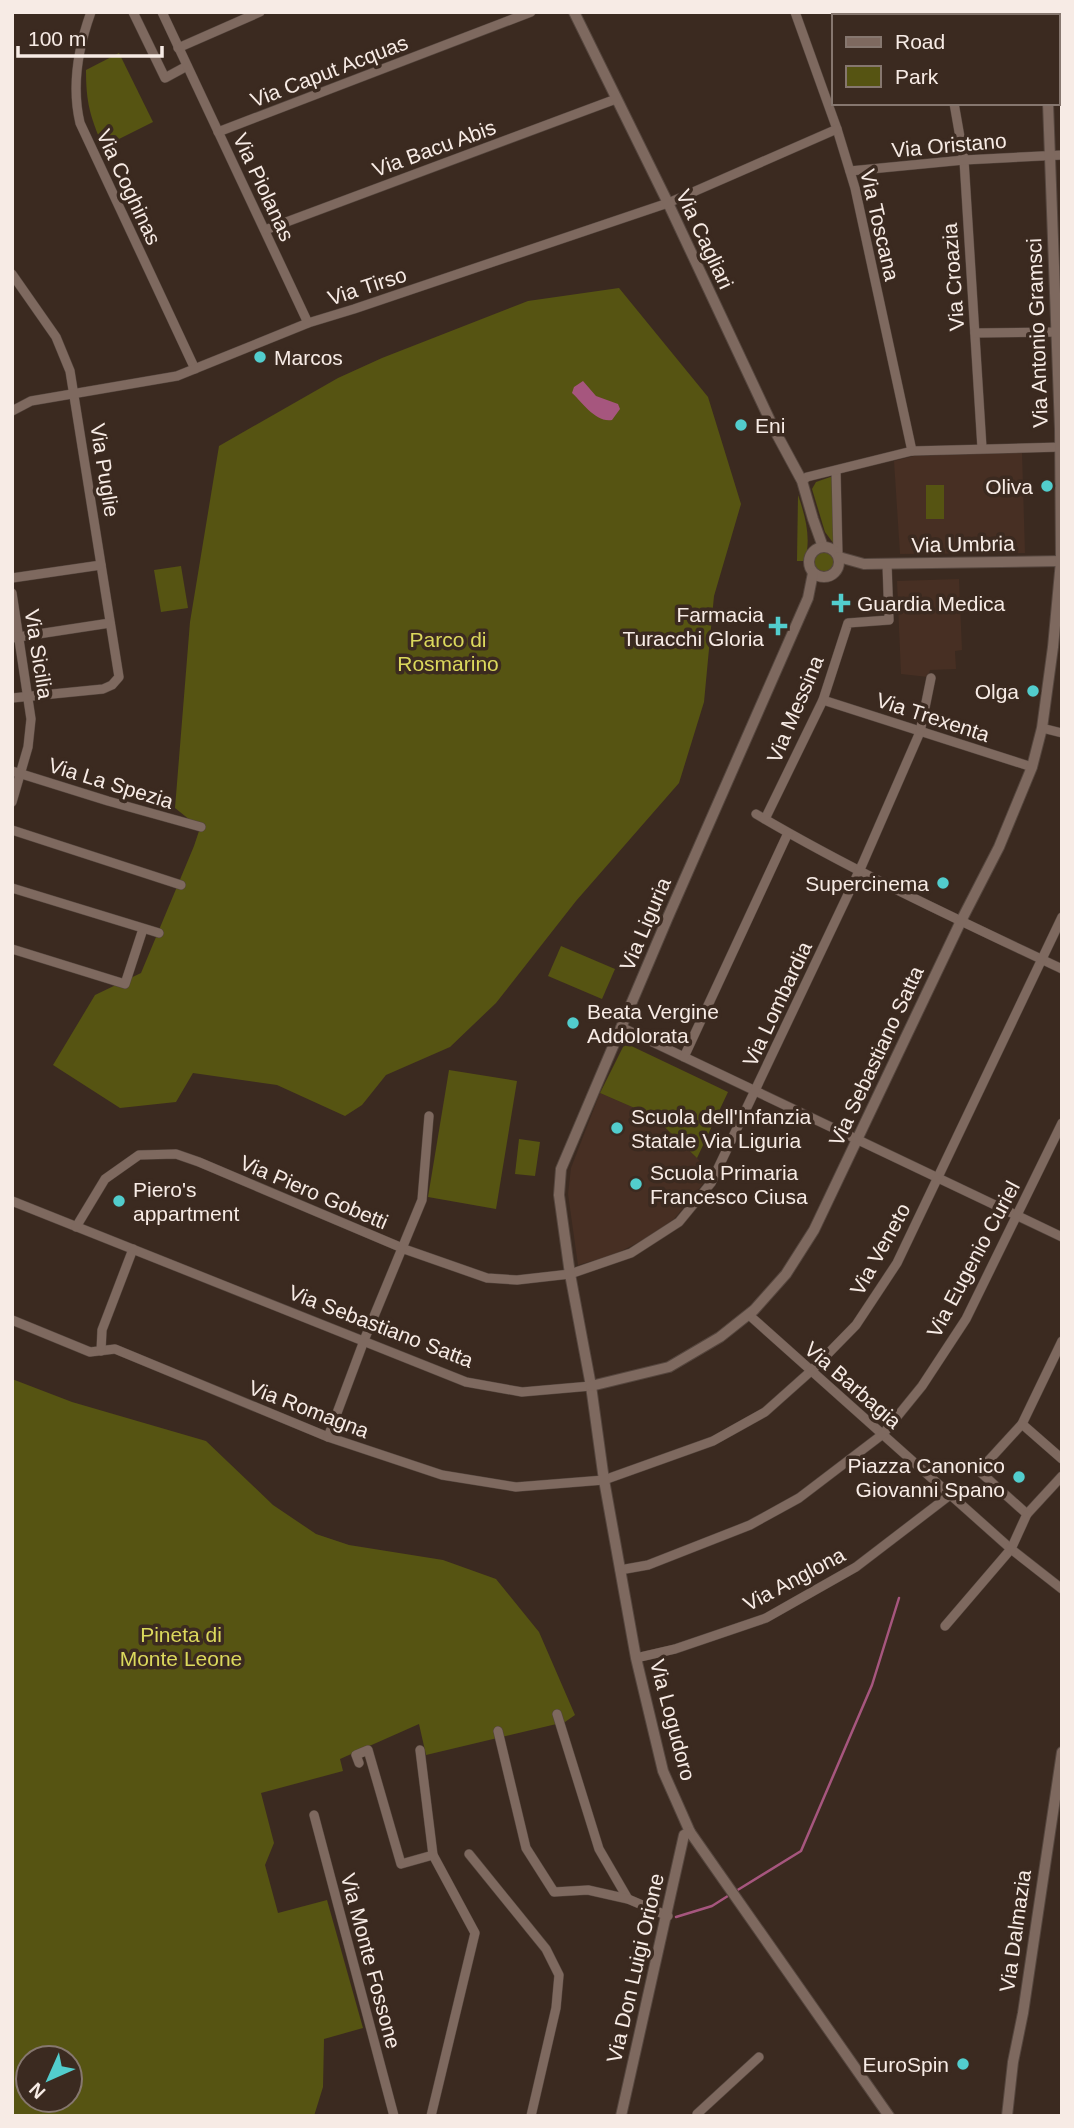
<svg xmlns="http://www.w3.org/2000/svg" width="1074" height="2128" viewBox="0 0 1074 2128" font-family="Arial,sans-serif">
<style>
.built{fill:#472f23}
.green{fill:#565412;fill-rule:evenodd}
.water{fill:#a6567e}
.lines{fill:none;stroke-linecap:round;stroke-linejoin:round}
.stream{stroke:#a6567e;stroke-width:2.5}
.minor-casing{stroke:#55463e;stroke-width:10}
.tertiary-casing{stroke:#55463e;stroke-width:12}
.minor{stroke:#7e695f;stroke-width:9}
.tertiary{stroke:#7e695f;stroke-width:10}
.poi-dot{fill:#52cdcd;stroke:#3b2a20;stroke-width:2.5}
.labels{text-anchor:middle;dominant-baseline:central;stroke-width:7;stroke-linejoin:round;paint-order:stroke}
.street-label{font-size:21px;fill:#f7ebe5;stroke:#3b2a20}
.poi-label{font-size:21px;fill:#f7ebe5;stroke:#3b2a20;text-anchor:start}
.park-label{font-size:21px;fill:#dbd85c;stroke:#3b2a20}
</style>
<rect width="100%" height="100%" fill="#3b2a20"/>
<g class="built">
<path d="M1022,452L1025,553L900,554L894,461L914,456Z"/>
<path d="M959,579L962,650L955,651L956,669L930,670L928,677L901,674L897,581Z"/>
<path d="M600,1093L653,1116L697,1158L711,1174L674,1219L647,1238L613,1255L578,1265L568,1194L571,1168Z"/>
</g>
<g class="green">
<path d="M119,53L153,122L103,147C90,116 86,103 86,70Z"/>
<path d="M619,288L708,397L741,504L714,596L704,702L679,783L576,901L496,1003L450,1047L386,1075L362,1105L345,1116L277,1085L193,1073L176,1102L120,1108L53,1065L95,995L141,973L194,846L200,828L175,808L190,622L219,446L338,378L382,358L528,301Z"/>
<path d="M836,475L834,544L825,532L812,489L816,482Z"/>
<rect x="926" y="485" width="18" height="34"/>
<path d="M798,495C806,518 811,538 805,561H797Z"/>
<circle cx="824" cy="562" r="11"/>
<path d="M181,566L188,608L161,612L154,570Z"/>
<path d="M561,946L615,969L602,999L548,976Z"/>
<path d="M625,1043L728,1092L697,1158L653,1116L600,1093Z"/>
<path d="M449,1070L517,1081L496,1209L428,1197Z"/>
<path d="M519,1139L540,1142L535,1176L515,1174Z"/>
<path d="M12,1379L72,1402L206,1441L273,1505L316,1534L349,1545L443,1560L496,1579L539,1632L575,1715L565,1722L426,1755L419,1724L340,1759L343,1771L261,1793L274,1843L265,1865L278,1913L327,1900L363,2028L324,2039L323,2087L314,2116H12ZM28,2058H70V2100H28Z"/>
</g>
<path class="water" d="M583,381L596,396L618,404L620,409L612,420C596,423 583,403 572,393L574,387Z"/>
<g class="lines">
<g class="stream">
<path d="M736,1891L801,1851L872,1685L899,1598"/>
<path d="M676,1917L712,1906L731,1894"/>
</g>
<defs>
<g id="minor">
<path d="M91,12C78,48 71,85 80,123L195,369"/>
<path d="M133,12L165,78L187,66"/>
<path d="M162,12L308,323"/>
<path d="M795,12L837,129L855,188L912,451"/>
<path d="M939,12L940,16"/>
<path d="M178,48L260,12"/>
<path d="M954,103L964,160L982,448"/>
<path d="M218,132L531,12"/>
<path d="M850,171L964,160L1062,155"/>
<path d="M265,230L616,99"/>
<path d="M12,274L56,337L70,371L119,677L112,685L103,689L12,698"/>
<path d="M975,333L1062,332"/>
<path d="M12,411L31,401L177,376L308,323L354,309L668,203L837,129"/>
<path d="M836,471L838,555"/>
<path d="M802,481L807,477L912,451L1062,447"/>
<path d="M12,578L101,565"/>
<path d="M12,593L31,719L28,747L12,802"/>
<path d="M12,638L110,623"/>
<path d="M823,700L1032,767"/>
<path d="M1042,728L1062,733"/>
<path d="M12,771L108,801L201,827"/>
<path d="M756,814C854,872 959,920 1062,969"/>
<path d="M765,819L823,700L848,623L889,620L887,564"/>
<path d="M12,830L181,885"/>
<path d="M12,888L159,933"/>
<path d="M12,949L125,984L143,929"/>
<path d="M621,1027L1062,1237"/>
<path d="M684,1057L788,833"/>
<path d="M12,1201L466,1382L522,1392L591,1386"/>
<path d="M76,1227L105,1179L139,1155L176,1154L199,1162L407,1250L487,1278L517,1280L570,1274L631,1253L679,1222L711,1183L862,865L920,732L931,678"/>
<path d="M749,1315L1011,1549L1062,1589"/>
<path d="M12,1320L90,1352L115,1349L328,1437L442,1475L516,1487L604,1480L713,1441L765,1412L811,1371L856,1325L897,1263L1062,917"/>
<path d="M1062,1341L1022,1424L979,1471L1027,1514L1062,1476"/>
<path d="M101,1351L102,1330L133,1249"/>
<path d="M1022,1424L1062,1459"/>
<path d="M328,1437L365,1338L422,1200L429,1116"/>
<path d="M620,1570L648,1565L750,1525L799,1498L883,1434L922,1386L966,1319L1062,1123"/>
<path d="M945,1626L1011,1549L1027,1514"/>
<path d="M636,1658L675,1649L766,1618L856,1567L950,1495"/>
<path d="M557,1714L599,1849L628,1899"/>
<path d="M498,1731L526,1848L554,1892L588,1890L628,1899L668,1916"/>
<path d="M420,1750L433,1855L475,1933L431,2116"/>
<path d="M359,1763L356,1755L368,1750L401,1864L433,1855"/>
<path d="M314,1815L394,2116"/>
<path d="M469,1854L546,1949L559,1975L556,2008L531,2116"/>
<path d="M699,2116L697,2114L759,2057"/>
</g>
<g id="tertiary">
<path d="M574,12L668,203L775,431L802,481L813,519L823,547"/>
<path d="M1045,12V16"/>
<circle cx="824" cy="562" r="15"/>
<path d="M839,557L864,564L1062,561"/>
<path d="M813,573L808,598L668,917L561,1169L559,1195L570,1274L591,1386L604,1480L636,1658L663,1771L690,1832L889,2116"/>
<path d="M591,1386L669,1367L720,1337L754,1310L786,1274L814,1230L961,921L999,847L1032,767L1042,728L1053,647L1061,561L1060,429L1048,103"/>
<path d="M621,2116L684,1835L690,1832"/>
<path d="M1007,2116L1013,2062L1023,2013L1062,1752"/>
</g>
</defs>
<use href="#minor" class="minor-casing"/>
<use href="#tertiary" class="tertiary-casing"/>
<use href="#minor" class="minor"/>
<use href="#tertiary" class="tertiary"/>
</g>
<g class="poi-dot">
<circle cx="260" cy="357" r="7"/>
<circle cx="741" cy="425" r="7"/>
<circle cx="1047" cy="486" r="7"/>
<path d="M837.5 592.5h7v7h7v7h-7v7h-7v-7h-7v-7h7z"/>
<path d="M774.5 615.5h7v7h7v7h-7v7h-7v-7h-7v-7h7z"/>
<circle cx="1033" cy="691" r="7"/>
<circle cx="943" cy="883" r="7"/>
<circle cx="573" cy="1023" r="7"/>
<circle cx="617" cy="1128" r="7"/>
<circle cx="636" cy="1184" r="7"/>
<circle cx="119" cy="1201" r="7"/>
<circle cx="1019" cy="1477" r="7"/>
<circle cx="963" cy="2064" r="7"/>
</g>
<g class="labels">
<g class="street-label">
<text transform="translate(329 71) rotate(-21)">Via Caput Acquas</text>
<text transform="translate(949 145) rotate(-5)">Via Oristano</text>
<text transform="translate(434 148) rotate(-20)">Via Bacu Abis</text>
<text transform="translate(129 187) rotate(65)">Via Coghinas</text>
<text transform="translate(264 187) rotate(65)">Via Piolanas</text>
<text transform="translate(880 225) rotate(77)">Via Toscana</text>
<text transform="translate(705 239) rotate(65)">Via Cagliari</text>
<text transform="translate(953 277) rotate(-94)">Via Croazia</text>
<text transform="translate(367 286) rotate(-18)">Via Tirso</text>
<text transform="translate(1037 333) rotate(-92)">Via Antonio Gramsci</text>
<text transform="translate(105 470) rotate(81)">Via Puglie</text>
<text transform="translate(963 544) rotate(-1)">Via Umbria</text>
<text transform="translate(39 654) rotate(81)">Via Sicilia</text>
<text transform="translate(795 709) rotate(-67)">Via Messina</text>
<text transform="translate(933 717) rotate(18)">Via Trexenta</text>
<text transform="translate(111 783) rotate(17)">Via La Spezia</text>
<text transform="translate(645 924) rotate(-67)">Via Liguria</text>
<text transform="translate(777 1004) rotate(-65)">Via Lombardia</text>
<text transform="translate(876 1056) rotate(-65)">Via Sebastiano Satta</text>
<text transform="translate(314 1192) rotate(23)">Via Piero Gobetti</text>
<text transform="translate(880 1249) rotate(-61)">Via Veneto</text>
<text transform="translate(973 1259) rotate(-62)">Via Eugenio Curiel</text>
<text transform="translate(381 1326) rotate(21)">Via Sebastiano Satta</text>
<text transform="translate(853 1385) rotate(41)">Via Barbagia</text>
<text transform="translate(309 1409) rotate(21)">Via Romagna</text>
<text transform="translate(794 1579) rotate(-28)">Via Anglona</text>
<text transform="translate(673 1720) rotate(75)">Via Logudoro</text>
<text transform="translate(1015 1931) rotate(-82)">Via Dalmazia</text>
<text transform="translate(371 1961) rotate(75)">Via Monte Fossone</text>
<text transform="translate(635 1968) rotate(-77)">Via Don Luigi Orione</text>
</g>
<g class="poi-label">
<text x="274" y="357">Marcos</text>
<text x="755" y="425">Eni</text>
<text x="1033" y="486" text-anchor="end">Oliva</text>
<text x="857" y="603">Guardia Medica</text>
<text x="764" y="614" text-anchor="end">Farmacia<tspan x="764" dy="24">Turacchi Gloria</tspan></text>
<text x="1019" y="691" text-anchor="end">Olga</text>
<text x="929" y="883" text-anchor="end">Supercinema</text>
<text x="587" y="1011">Beata Vergine<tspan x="587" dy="24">Addolorata</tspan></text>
<text x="631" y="1116">Scuola dell'Infanzia<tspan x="631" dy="24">Statale Via Liguria</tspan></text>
<text x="650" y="1172">Scuola Primaria<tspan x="650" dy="24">Francesco Ciusa</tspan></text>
<text x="133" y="1189">Piero's<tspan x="133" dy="24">appartment</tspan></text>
<text x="1005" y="1465" text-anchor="end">Piazza Canonico<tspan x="1005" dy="24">Giovanni Spano</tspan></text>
<text x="949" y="2064" text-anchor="end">EuroSpin</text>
</g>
<g class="park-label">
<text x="448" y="639">Parco di<tspan x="448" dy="24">Rosmarino</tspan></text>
<text x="181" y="1634">Pineta di<tspan x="181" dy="24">Monte Leone</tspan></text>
</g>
</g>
<rect width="1074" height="2128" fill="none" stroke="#f7ebe5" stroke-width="28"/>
<rect x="832" y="14" width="228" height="91" fill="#3b2a20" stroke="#86776f" stroke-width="2"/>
<rect x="846" y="37" width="35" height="10" fill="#7e695f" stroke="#86776f" stroke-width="2"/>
<text x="895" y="49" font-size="21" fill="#f7ebe5">Road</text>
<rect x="846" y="66" width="35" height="21" fill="#565412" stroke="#86776f" stroke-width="2"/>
<text x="895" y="84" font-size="21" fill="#f7ebe5">Park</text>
<g transform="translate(49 2079) rotate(225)"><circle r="33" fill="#3b2a20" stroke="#86776f" stroke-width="2"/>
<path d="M0-5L12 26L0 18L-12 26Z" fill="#52cdcd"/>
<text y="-10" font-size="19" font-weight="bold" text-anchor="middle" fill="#f7ebe5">N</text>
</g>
<path d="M18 46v10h144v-10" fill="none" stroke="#f7ebe5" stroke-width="3.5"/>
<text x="28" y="46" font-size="21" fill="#f7ebe5" stroke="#3b2a20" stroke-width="5" paint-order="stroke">100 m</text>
</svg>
